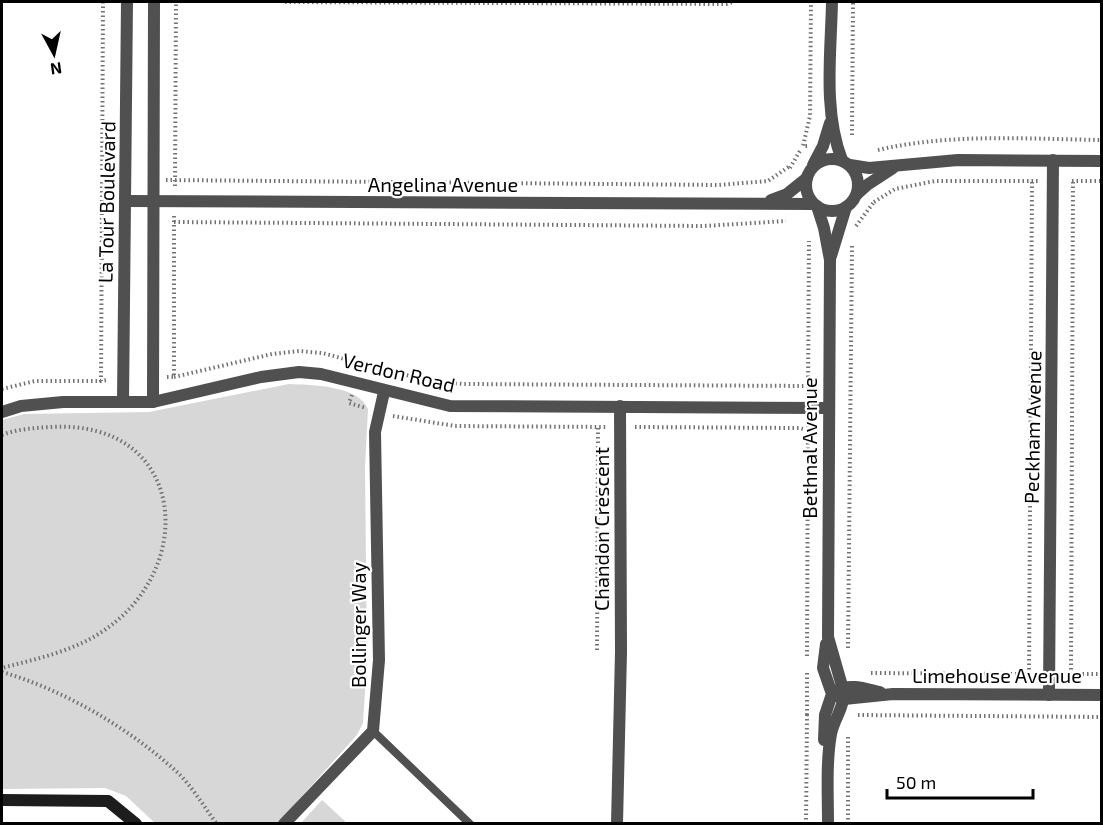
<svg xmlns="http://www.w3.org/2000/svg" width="1103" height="825" viewBox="0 0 1103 825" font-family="'Exo 2',sans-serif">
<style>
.green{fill:#d7d7d7}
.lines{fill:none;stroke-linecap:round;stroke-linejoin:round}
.path{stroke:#727272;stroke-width:4;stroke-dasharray:1.5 3;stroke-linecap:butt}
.lane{stroke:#505050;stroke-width:8}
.street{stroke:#505050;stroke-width:12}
.secondary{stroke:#1d1d1d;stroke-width:12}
.labels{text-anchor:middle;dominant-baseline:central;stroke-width:4.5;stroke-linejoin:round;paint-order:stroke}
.street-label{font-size:20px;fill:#000;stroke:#fff}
</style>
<rect width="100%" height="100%" fill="#fff"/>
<g class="green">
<path d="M289,384C311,385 358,385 368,409L365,467L367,660L363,723L357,735L278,823H155L126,796L105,788L2,789V420L24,414L149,412Z"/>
<path d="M322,800L347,823H301Z"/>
</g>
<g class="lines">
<g class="path">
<path d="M103,2L101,381L108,380"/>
<path d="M285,2L726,4L733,2"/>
<path d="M852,135L853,2"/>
<path d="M807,146H803L810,116L811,2"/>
<path d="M878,150C951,133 1027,139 1102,140"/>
<path d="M790,168L801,149"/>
<path d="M166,180L718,185L768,181L790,166"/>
<path d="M1072,181H1102"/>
<path d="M175,186L176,2"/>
<path d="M874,202L895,189L935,181H1040"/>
<path d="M174,222L704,226L786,221"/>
<path d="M856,226L874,202"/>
<path d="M167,377H174V215"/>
<path d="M174,377L272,354L299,351L322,353L429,381L463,384L808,386"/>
<path d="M2,389L35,381H101"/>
<path d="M352,395L349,403L366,408"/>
<path d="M808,395L809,241"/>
<path d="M393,416L455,426L607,427"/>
<path d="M635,427L799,428L816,432"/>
<path d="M2,435C17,429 34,428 51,427C187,419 200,570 100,633C71,652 35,659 2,668"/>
<path d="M848,648L852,245"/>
<path d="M597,650L598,427"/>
<path d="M807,656L808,421"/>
<path d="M2,672C64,690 129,728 177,772C192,786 204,807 217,824"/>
<path d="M871,673L1029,674"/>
<path d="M1029,674L1032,181"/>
<path d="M1069,674H1102"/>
<path d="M1071,674L1073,181"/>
<path d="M807,715V673"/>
<path d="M858,715L1102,717"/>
<path d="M806,824L807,715H809"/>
<path d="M848,824V734"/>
</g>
<path class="lane" d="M373,731L470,824"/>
<g class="street">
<path d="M832,2C831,53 823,111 842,160"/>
<circle cx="832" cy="185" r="26"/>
<path d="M813,165L823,146L830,123"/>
<path d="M850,165L869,168L958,160L1102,161"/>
<path d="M857,194L867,185L893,168"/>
<path d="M771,200L787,194L807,178"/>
<path d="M125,201L813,204"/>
<path d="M817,206L824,228L830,260L828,637L844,693C844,708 834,719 831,734C826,763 828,793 828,824"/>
<path d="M831,256L846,207"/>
<path d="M123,402L127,2"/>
<path d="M153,402L154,2"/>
<path d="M2,412L21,406L63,402H153L261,377L299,372L321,374L450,406L829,408"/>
<path d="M837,691C849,683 866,689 880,692"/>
<path d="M832,694L844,699L893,694L1102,695"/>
<path d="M1049,695L1053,160"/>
<path d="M824,740L825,715L832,694L823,668L826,644"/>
<path d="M284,824L373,731L379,660L375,432L384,392"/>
<path d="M617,824L621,652L620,406"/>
</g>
<path class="secondary" d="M2,800L108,801L136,824"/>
</g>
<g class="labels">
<g class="street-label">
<text x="443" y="184">Angelina Avenue</text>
<text transform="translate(106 202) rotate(-89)">La Tour Boulevard</text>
<text transform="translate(399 372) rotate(13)">Verdon Road</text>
<text transform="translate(1032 427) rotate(-89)">Peckham Avenue</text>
<text transform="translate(809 448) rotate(-90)">Bethnal Avenue</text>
<text transform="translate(601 529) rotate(-90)">Chandon Crescent</text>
<text transform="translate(358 625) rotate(-90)">Bollinger Way</text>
<text x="997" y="675">Limehouse Avenue</text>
</g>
</g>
<rect width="1103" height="825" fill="none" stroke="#000000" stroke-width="6"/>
<g transform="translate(54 54) rotate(172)" stroke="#ffffff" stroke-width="4.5" paint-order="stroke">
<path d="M0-4.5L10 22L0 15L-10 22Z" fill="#000000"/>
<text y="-9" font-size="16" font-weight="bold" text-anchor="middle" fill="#000000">N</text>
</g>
<path d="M887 789v9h146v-9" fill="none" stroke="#000000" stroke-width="3"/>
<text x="896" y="789" font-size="18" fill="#000000" stroke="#ffffff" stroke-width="4.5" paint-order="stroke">50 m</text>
</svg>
